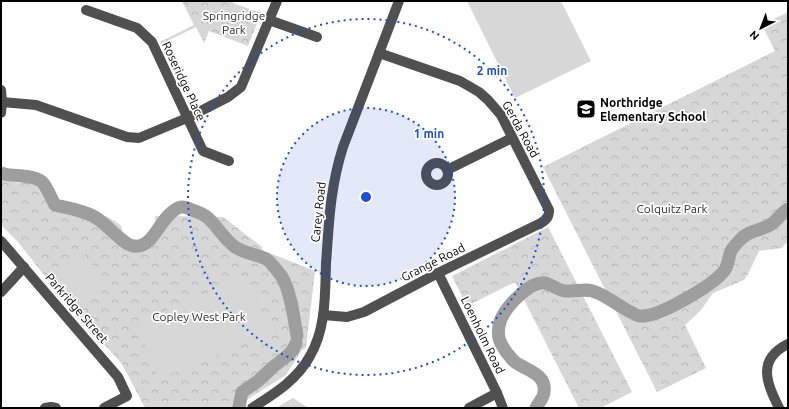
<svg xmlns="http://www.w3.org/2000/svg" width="789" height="409" viewBox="0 0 789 409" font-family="Ubuntu,sans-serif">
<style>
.park{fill:url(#park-crowns)}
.garden{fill:#d7d7d7}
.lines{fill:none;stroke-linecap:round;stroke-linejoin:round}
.river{stroke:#9e9e9e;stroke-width:13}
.minor{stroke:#505050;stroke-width:10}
.ring{fill:none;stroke:#1d4ed8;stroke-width:2;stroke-dasharray:2 4}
.labels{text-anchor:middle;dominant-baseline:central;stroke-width:3.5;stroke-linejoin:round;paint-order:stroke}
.park-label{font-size:12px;fill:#2e2e2e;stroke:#fff}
.street-label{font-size:12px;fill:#000;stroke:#fff}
.poi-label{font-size:12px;font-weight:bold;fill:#000;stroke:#fff;text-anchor:start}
.centre{fill:#1d4ed8;stroke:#fff;stroke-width:2}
.ring-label{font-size:12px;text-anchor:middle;font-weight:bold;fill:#1d4ed8;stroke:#fff;stroke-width:3.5;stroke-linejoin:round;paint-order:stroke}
</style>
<defs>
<pattern id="park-crowns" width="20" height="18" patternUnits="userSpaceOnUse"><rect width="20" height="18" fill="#d7d7d7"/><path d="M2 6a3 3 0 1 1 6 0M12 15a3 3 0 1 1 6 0" fill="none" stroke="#b7b7b7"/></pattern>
</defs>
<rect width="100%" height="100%" fill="#fff"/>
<g class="park">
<path d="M182,1H234L233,3L261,13L248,46L209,31L204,43L196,27L161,44L160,42L194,25Z"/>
<path d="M788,12V241L782,248L759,251L748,274L744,280L713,293L701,310L685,325L706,368L657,392L543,167L775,51L762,25Z"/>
<path d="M1,177L17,183L38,182C55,193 40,213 73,206C88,210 106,214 119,224C122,226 122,229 123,232C127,236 136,243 142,243C147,242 153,232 156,228L155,216L223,217L262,247V250L315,271L306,348L302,350L286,375L234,408H145L122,364L62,298L18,242L1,225Z"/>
<path d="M548,227L632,392L601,408H579L515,282L467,306L452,276Z"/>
<path d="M293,398L309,408H276Z"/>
</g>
<g class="garden">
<path d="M467,1H561L591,61L515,98Z"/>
<path d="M83,253L109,285L79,309L54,277Z"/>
<path d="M247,276L271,332L159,379L136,323Z"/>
</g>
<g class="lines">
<g class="river">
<path d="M1,173C12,177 36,174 43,183C48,189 51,198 55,205C68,208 81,210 93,216C106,222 122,245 134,246C154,249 159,217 178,208C182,206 188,208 192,210C198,212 204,214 208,218C218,227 224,239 235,247C246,254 256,254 266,259C270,261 279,273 282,277C291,292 294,319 297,336"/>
<path d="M239,407L242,392L258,381L273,367L287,356L293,350L296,343"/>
<path d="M536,408C538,403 544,398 544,392C547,374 526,370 515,362C512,360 510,356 507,353C500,343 497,338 499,326C500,323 500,320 502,317C508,305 530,281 545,283C552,285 558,290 565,291C576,292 587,287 598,293C608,297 632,315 640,316C658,318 713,285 724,271C729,265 728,258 731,251C733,247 738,242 741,239C749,230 760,231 770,225C777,221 781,213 788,209"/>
</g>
<g class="minor">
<path d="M86,10L137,28L152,42L203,151L229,161"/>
<path d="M269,20L317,37"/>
<path d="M1,90L2,102L1,113"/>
<path d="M2,102L36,105L127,137L139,138L187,118L228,97L241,87L277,1"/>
<circle cx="437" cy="174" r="11"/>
<path d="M447,170L512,138"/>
<path d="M1,241L118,377L127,396L104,408"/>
<path d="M438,273L497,393L503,408"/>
<path d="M1,292L24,267"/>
<path d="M323,315L347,317L364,312L438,273L541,223C547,219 549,217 549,210L501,115L488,100L479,92L460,81L379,53"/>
<path d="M45,408L51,407L56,408"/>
<path d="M252,408C274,394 297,380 310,356C326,329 325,295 326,264C329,222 330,188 343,147L399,1"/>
<path d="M469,408L497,393"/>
<path d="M779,408C767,383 756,360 788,344"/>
</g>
</g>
<circle cx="366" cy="197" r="89" fill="#1d4ed8" fill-opacity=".12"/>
<g class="ring">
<circle cx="366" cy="197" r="89"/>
<circle cx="366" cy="197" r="178"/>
</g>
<defs>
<symbol id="school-square" viewBox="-11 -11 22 22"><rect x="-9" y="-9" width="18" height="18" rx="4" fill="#000" stroke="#fff"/><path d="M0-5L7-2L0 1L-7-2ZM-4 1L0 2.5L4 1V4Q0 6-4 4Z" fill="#fff"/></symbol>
</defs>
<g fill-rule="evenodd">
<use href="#school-square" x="575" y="98" width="22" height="22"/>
</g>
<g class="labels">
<g class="park-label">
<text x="234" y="15">Springridge<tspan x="234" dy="14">Park</tspan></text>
<text x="672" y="208">Colquitz Park</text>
<text x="199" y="316">Copley West Park</text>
</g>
<g class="street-label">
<text transform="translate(184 81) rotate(65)">Roseridge Place</text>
<text transform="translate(521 129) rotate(61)">Gerda Road</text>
<text transform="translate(318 212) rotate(-84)">Carey Road</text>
<text transform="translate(433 262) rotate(-27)">Grange Road</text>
<text transform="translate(77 308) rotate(49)">Parkridge Street</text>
<text transform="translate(483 335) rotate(64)">Loenholm Road</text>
</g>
<g class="poi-label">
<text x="600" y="102">Northridge<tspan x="600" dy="14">Elementary School</tspan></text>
</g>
</g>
<circle cx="366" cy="197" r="6" class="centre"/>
<g class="ring-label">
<text x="492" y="75">2 min</text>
<text x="429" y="138">1 min</text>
</g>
<rect width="789" height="409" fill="none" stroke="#000000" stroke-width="4"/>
<g transform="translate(761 28) rotate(222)" stroke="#ffffff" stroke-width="3" paint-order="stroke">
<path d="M0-3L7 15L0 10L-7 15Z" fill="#000000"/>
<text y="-6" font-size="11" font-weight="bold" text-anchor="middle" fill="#000000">N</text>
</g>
</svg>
